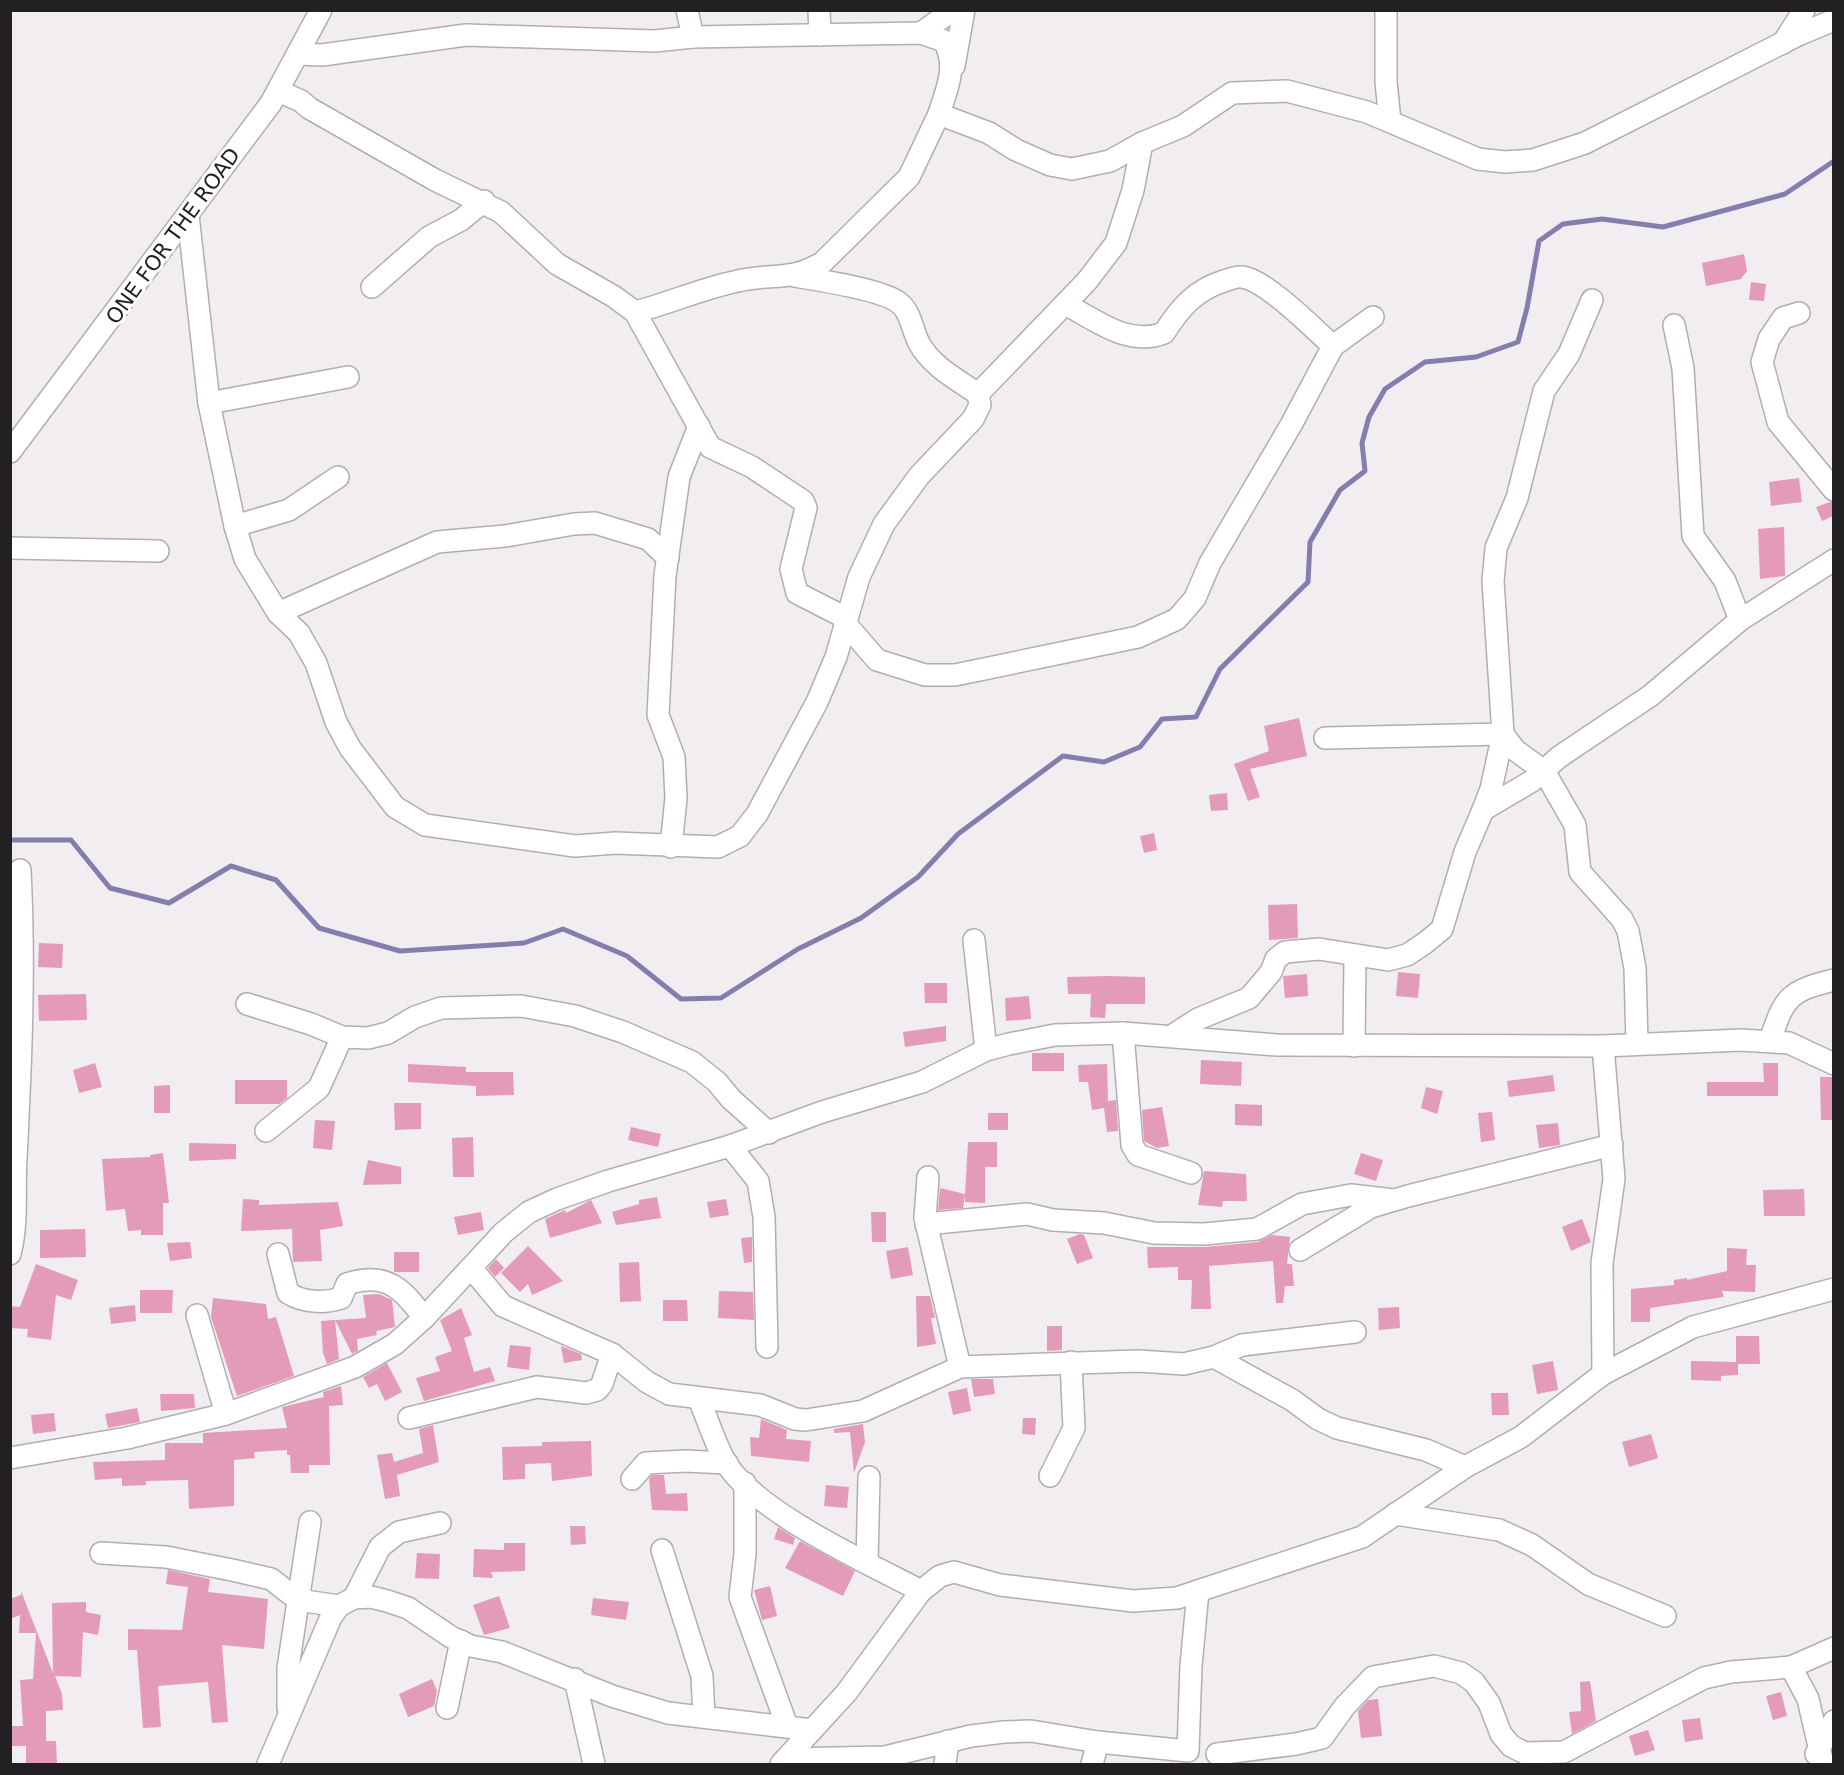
<svg xmlns="http://www.w3.org/2000/svg" width="1844" height="1775" viewBox="0 0 1844 1775" font-family="'DejaVu Sans',sans-serif">
<style>
.lines{fill:none;stroke-linecap:round;stroke-linejoin:round}
.stream{stroke:#837eae;stroke-width:5}
.building{fill:#e49bba}
.minor-casing{stroke:#b2adb1;stroke-width:24}
.minor{stroke:#fff;stroke-width:21}
.labels{text-anchor:middle;dominant-baseline:central;stroke-width:6;stroke-linejoin:round;paint-order:stroke}
.street-label{font-size:21px;fill:#222022;stroke:#fff}
</style>
<rect width="100%" height="100%" fill="#f2edf1"/>
<g class="lines">
<path class="stream" d="M10,840H71L110,888L169,903L231,866L276,880L319,928L400,951L524,943L563,929L627,956L681,999L721,998L798,949L861,918L918,877L958,834L1063,756L1104,762L1140,747L1162,719L1196,717L1220,669L1308,582L1310,542L1340,490L1365,471L1362,443L1369,417L1385,389L1425,362L1476,357L1518,342L1527,308L1539,241L1563,224L1602,219L1663,227L1785,194L1834,161"/>
</g>
<g class="building">
<path d="M1744,254L1747,271L1741,279L1706,286L1702,263Z"/>
<path d="M1751,282L1766,284L1764,301L1749,300Z"/>
<path d="M1799,478L1802,502L1771,506L1769,482Z"/>
<path d="M1830,502H1833V516L1822,521L1816,507Z"/>
<path d="M1784,527L1785,576L1760,579L1758,529Z"/>
<path d="M1299,718L1307,756L1250,769L1260,797L1248,801L1234,764L1269,751L1264,726Z"/>
<path d="M1227,793L1228,810L1211,811L1209,795Z"/>
<path d="M1154,833L1157,850L1144,853L1140,836Z"/>
<path d="M1297,904L1298,938L1269,940L1268,905Z"/>
<path d="M39,943L63,944L62,968L38,967Z"/>
<path d="M1398,972L1420,974L1418,998L1396,996Z"/>
<path d="M1307,974L1308,996L1285,998L1283,976Z"/>
<path d="M1108,976L1145,977V1004H1106L1105,1018L1090,1017L1091,994H1068L1067,977Z"/>
<path d="M924,983H947V1003H925Z"/>
<path d="M86,994L87,1020L39,1021L38,995Z"/>
<path d="M1029,996L1031,1019L1006,1021L1005,998Z"/>
<path d="M946,1026V1041L905,1047L903,1032Z"/>
<rect x="1032" y="1053" width="32" height="18"/>
<path d="M1201,1060L1242,1062L1241,1086L1200,1084Z"/>
<path d="M95,1063L102,1087L79,1093L73,1070Z"/>
<path d="M1763,1063H1778V1096H1707V1082H1764Z"/>
<path d="M408,1064L466,1067V1072H513L514,1095L476,1096V1086L408,1082Z"/>
<path d="M1107,1064L1108,1101L1116,1100L1118,1131L1107,1132L1104,1108L1092,1110L1088,1082H1079L1078,1065Z"/>
<path d="M1553,1075L1555,1091L1509,1097L1507,1081Z"/>
<path d="M1820,1077H1833V1120H1821Z"/>
<path d="M235,1080H287V1098L279,1104H235Z"/>
<path d="M170,1085V1113H154V1086Z"/>
<path d="M1426,1087L1443,1091L1437,1114L1421,1108Z"/>
<path d="M394,1103H421V1129L395,1130Z"/>
<path d="M1235,1104L1262,1105V1126L1235,1125Z"/>
<path d="M1162,1107L1169,1146L1157,1148L1144,1141L1142,1110Z"/>
<path d="M1492,1112L1495,1140L1481,1142L1478,1113Z"/>
<rect x="988" y="1113" width="20" height="17"/>
<path d="M315,1120L335,1121L332,1150L313,1148Z"/>
<path d="M1558,1123L1560,1145L1539,1148L1536,1125Z"/>
<path d="M631,1127L661,1134L658,1147L628,1140Z"/>
<path d="M473,1137L474,1177H453L452,1138Z"/>
<path d="M968,1142H997V1167H985V1203L965,1202V1195L963,1208L938,1210L940,1188L965,1194Z"/>
<path d="M189,1143L236,1144V1159L189,1161Z"/>
<path d="M163,1153L169,1203H163V1235H141V1230L128,1231L125,1209L106,1211L102,1159L150,1157V1155Z"/>
<path d="M1361,1153L1383,1160L1376,1181L1354,1174Z"/>
<path d="M368,1160L401,1167V1184L363,1185Z"/>
<path d="M1204,1171L1246,1174L1247,1201H1223L1222,1207L1198,1205Z"/>
<path d="M1804,1189L1805,1216H1764L1763,1190Z"/>
<path d="M657,1197L661,1218L616,1225L612,1212L639,1204V1200Z"/>
<path d="M243,1199L259,1200V1205L338,1202L343,1226L320,1230L322,1261L293,1262L292,1229L241,1231Z"/>
<path d="M726,1199L729,1215L710,1218L707,1202Z"/>
<path d="M591,1200L602,1223L550,1238L545,1219L565,1210L566,1213Z"/>
<path d="M481,1212L484,1230L458,1235L454,1217Z"/>
<path d="M871,1212H886V1242H872Z"/>
<path d="M1582,1219L1591,1242L1571,1251L1562,1227Z"/>
<path d="M85,1229L86,1257L40,1258V1230Z"/>
<path d="M1080,1234L1084,1235L1093,1258L1077,1264L1067,1239Z"/>
<path d="M1272,1235L1290,1237L1287,1264H1292L1294,1286H1285L1283,1303H1276L1273,1261L1209,1266L1211,1309H1191L1192,1280H1178V1267L1148,1268L1147,1247H1205L1258,1242Z"/>
<path d="M752,1237V1262L744,1263L741,1238Z"/>
<path d="M190,1242L192,1258L170,1261L167,1243Z"/>
<path d="M528,1246L563,1281L532,1295L528,1284L520,1292L501,1273Z"/>
<path d="M908,1247L913,1275L891,1279L886,1251Z"/>
<path d="M1727,1248L1747,1249L1746,1265H1756L1755,1292L1722,1291L1724,1297L1650,1308V1322H1631V1289L1674,1285V1280L1687,1278V1280L1727,1271Z"/>
<rect x="394" y="1252" width="25" height="20"/>
<path d="M496,1259L504,1268L495,1277L488,1268Z"/>
<path d="M639,1262L641,1301L620,1302L619,1263Z"/>
<path d="M36,1264L78,1280L71,1300L56,1295L51,1340L27,1337L28,1329L10,1328V1306L20,1307Z"/>
<path d="M140,1290H173L172,1313H140Z"/>
<path d="M719,1291L753,1292L754,1320L718,1318Z"/>
<path d="M379,1294L392,1300L395,1327L376,1331L377,1335L357,1339L358,1351L352,1354L335,1320L366,1318L363,1295Z"/>
<path d="M916,1296H930L935,1318H931L936,1344L917,1347Z"/>
<path d="M213,1298L266,1304L268,1319L276,1317L294,1376L237,1396L211,1317Z"/>
<path d="M663,1300H687L688,1321H663Z"/>
<path d="M135,1305L136,1321L111,1324L109,1308Z"/>
<path d="M1399,1307L1400,1328L1379,1330L1378,1308Z"/>
<path d="M461,1308L472,1335L464,1338L474,1372L490,1367L495,1381L424,1401L416,1378L440,1371L435,1357L452,1351L440,1320Z"/>
<path d="M335,1320L339,1359L327,1364L323,1353L321,1321Z"/>
<path d="M1047,1326H1062V1350L1047,1351Z"/>
<path d="M1736,1336H1759L1760,1364H1738V1375L1721,1376V1381L1691,1380V1361L1736,1362Z"/>
<path d="M510,1345L531,1347L529,1370L507,1367Z"/>
<path d="M561,1346L581,1354L582,1360L564,1363Z"/>
<path d="M1553,1361L1558,1390L1537,1394L1532,1365Z"/>
<path d="M387,1363L402,1392L385,1401L377,1384L369,1388L363,1377Z"/>
<path d="M971,1379H993L995,1394L974,1397Z"/>
<path d="M341,1386L343,1405L329,1406L330,1465H309V1473H291L290,1455H287V1450L254,1452L255,1458L234,1460V1506L189,1509L188,1480L146,1481V1485L122,1486V1478L95,1480L93,1462L165,1460V1443H203V1433L287,1428L282,1407L324,1397L323,1392Z"/>
<path d="M967,1388L971,1411L953,1415L948,1392Z"/>
<path d="M1491,1393H1508L1509,1415H1492Z"/>
<path d="M160,1394H194L195,1408L161,1411Z"/>
<path d="M137,1408L140,1422L108,1428L105,1414Z"/>
<path d="M54,1413L56,1431L33,1434L31,1415Z"/>
<path d="M1023,1418H1036L1035,1435L1022,1434Z"/>
<path d="M761,1419L787,1430L786,1439L811,1441L809,1462L751,1456L750,1437L759,1438Z"/>
<path d="M863,1424L865,1442L854,1473L850,1432L834,1433V1429Z"/>
<path d="M433,1425L439,1462L397,1475L400,1496L385,1499L377,1455L392,1453L394,1462L423,1453L419,1429Z"/>
<path d="M1651,1434L1658,1458L1629,1467L1622,1442Z"/>
<path d="M591,1441L592,1476L552,1481L551,1463L525,1464V1479L503,1480L502,1447L542,1446V1442Z"/>
<path d="M652,1475H664L666,1494L687,1493L688,1511L652,1510L649,1479Z"/>
<path d="M826,1485L849,1487L847,1508L824,1506Z"/>
<path d="M570,1526H585L586,1544L571,1545Z"/>
<path d="M778,1527L795,1538L793,1545L774,1539Z"/>
<path d="M800,1541L855,1571L843,1596L785,1568Z"/>
<path d="M504,1543H525V1571L491,1572L493,1578L473,1577L474,1549L504,1550Z"/>
<path d="M417,1553L440,1554L439,1579L415,1578Z"/>
<path d="M168,1570L210,1579L208,1592L268,1599L264,1649L222,1645L228,1722L212,1723L208,1682L158,1686L161,1727L143,1728L137,1650H128V1629L182,1630L188,1587L166,1584Z"/>
<path d="M770,1586L777,1616L762,1620L754,1590Z"/>
<path d="M21,1591L53,1673L52,1603L86,1602V1612L101,1615L98,1635L83,1632L81,1677L55,1676L62,1694L63,1710L46,1711V1741H56L57,1764H26V1746H10V1726H23L20,1680L33,1679L36,1633H19L20,1615L10,1619V1599L21,1595Z"/>
<path d="M499,1596L510,1628L484,1635L473,1605Z"/>
<path d="M593,1598L629,1602L626,1620L591,1615Z"/>
<path d="M432,1679L437,1691L434,1706L408,1717L399,1694Z"/>
<path d="M1590,1681L1596,1721L1572,1734L1569,1712L1581,1711L1580,1682Z"/>
<path d="M1781,1692L1787,1716L1773,1720L1766,1696Z"/>
<path d="M1378,1699L1382,1736L1361,1738L1358,1711L1368,1700Z"/>
<path d="M1700,1718L1703,1739L1685,1742L1682,1720Z"/>
<path d="M1648,1730L1655,1750L1635,1756L1629,1736Z"/>
</g>
<g class="lines">
<defs>
<g id="minor">
<path d="M687,10L693,37"/>
<path d="M819,10L820,35"/>
<path d="M1386,10V82L1390,121"/>
<path d="M921,33L953,10"/>
<path d="M1783,43L1804,10"/>
<path d="M298,54L322,55L466,35L655,41L693,37L921,33L944,41C958,67 947,88 939,114L989,133L1016,150L1050,165L1072,169L1110,161L1142,143L1183,126L1232,93L1287,91L1367,112L1478,159L1505,162L1533,160L1585,143L1798,35L1834,20"/>
<path d="M954,66L964,10"/>
<path d="M278,91L301,101L309,108L435,180L501,212L557,264L613,296L635,312L710,447L752,467L803,501L806,508L791,569L797,593L846,618"/>
<path d="M188,215L209,403L235,526L245,559L278,613L299,633L316,663L336,722L350,748L395,807L425,825L575,846L616,843L718,847L740,836L757,814L817,702L836,657L859,577L884,524L919,476L973,419L980,405L978,394C958,380 931,366 919,343C912,330 911,311 898,302C880,289 818,280 794,276"/>
<path d="M372,287L429,237L461,220L484,201"/>
<path d="M1065,304C1096,320 1128,347 1164,333C1180,308 1195,290 1224,281C1230,279 1237,276 1242,277C1266,280 1313,328 1333,346"/>
<path d="M635,312C670,303 703,288 738,281C771,273 792,282 823,262L909,177L939,114"/>
<path d="M1799,313L1783,318L1769,339L1762,362L1778,422L1834,490"/>
<path d="M1674,325L1683,368L1693,536L1725,581L1740,620"/>
<path d="M978,394L1087,281L1116,243L1133,190L1142,143"/>
<path d="M209,403L348,377"/>
<path d="M10,452L271,103L321,10"/>
<path d="M235,526L289,510L338,477"/>
<path d="M10,548L158,551"/>
<path d="M278,613L437,542L505,536L574,524L595,523L648,539L668,558"/>
<path d="M844,622L877,660L925,675H955L1138,637L1177,619L1195,598L1210,563L1291,425L1333,346L1373,317"/>
<path d="M1325,738L1503,734L1515,750L1544,771L1575,825L1580,872L1622,919L1628,931L1635,968L1637,1043"/>
<path d="M1483,810L1491,789L1503,734L1493,581L1496,548L1517,498L1544,391L1569,354L1592,300"/>
<path d="M671,847L676,798L674,757L658,715L665,576L679,477L699,426"/>
<path d="M974,940L986,1050"/>
<path d="M247,1004L311,1024L342,1037L368,1038L388,1033L415,1017L441,1008L521,1006L575,1016L623,1032L692,1062L717,1082L731,1099L769,1133"/>
<path d="M1123,1033L1132,1145L1138,1155L1191,1173"/>
<path d="M1173,1035L1198,1019L1249,998L1271,972L1276,959L1285,952L1319,949L1388,960L1407,955L1425,943L1442,929L1465,852L1483,810L1532,781L1559,757L1650,696L1740,620L1834,560"/>
<path d="M1770,1041C1784,998 1788,991 1834,980"/>
<path d="M1354,1046L1355,956"/>
<path d="M266,1131L319,1088L342,1037"/>
<path d="M730,1146L758,1181L764,1217L767,1347"/>
<path d="M928,1177L925,1218L960,1367"/>
<path d="M926,1224L1027,1214L1053,1220L1104,1223L1154,1233L1204,1234L1257,1229L1302,1204L1351,1195L1394,1200"/>
<path d="M1300,1250L1371,1207L1408,1196L1612,1145"/>
<path d="M10,1254C18,1223 14,1190 16,1158C21,1062 25,967 20,870"/>
<path d="M278,1254L288,1293C302,1302 324,1304 341,1298L347,1284C386,1271 403,1289 424,1318"/>
<path d="M472,1269L503,1306L612,1354L647,1382L669,1394L760,1405L795,1419L806,1420L863,1411L960,1367L1138,1361L1184,1364L1214,1357L1242,1345L1355,1332"/>
<path d="M197,1315L226,1414"/>
<path d="M1214,1357L1292,1400L1318,1419L1337,1428L1426,1450L1465,1467"/>
<path d="M1603,1374L1602,1263L1614,1179L1603,1046"/>
<path d="M699,1399C708,1420 715,1444 726,1463C757,1513 868,1563 921,1591"/>
<path d="M409,1418L537,1387L586,1393L597,1390L602,1384L612,1354"/>
<path d="M10,1458L127,1438L226,1414L355,1367L395,1344L424,1318L504,1232L529,1212L557,1199L608,1181L730,1146L822,1112L922,1082L986,1050L1009,1044L1055,1035L1123,1033L1277,1045L1603,1046L1741,1040L1789,1043L1834,1064"/>
<path d="M1050,1476L1074,1428L1071,1362"/>
<path d="M632,1479L646,1463L685,1461L727,1463"/>
<path d="M745,1483V1554L740,1597L787,1726"/>
<path d="M1395,1514L1499,1530L1532,1545L1588,1584L1665,1616"/>
<path d="M662,1550L702,1676L704,1717"/>
<path d="M101,1553L166,1557L232,1570L271,1579L298,1600L339,1606"/>
<path d="M867,1562L869,1477"/>
<path d="M354,1598L380,1547L399,1532L440,1523"/>
<path d="M1791,1667L1808,1699L1823,1764"/>
<path d="M575,1679L594,1764"/>
<path d="M288,1708V1668L310,1522"/>
<path d="M447,1708L461,1641"/>
<path d="M1217,1754L1296,1744L1322,1738L1345,1706L1373,1677L1434,1666L1461,1673L1474,1682L1489,1703L1501,1734L1511,1746L1525,1753L1564,1752L1704,1678L1731,1672L1791,1667L1834,1648"/>
<path d="M1816,1754L1834,1721"/>
<path d="M787,1759L885,1757L971,1736L1004,1732L1031,1731L1098,1742L1188,1751L1191,1666L1198,1591"/>
<path d="M268,1764L331,1617L339,1606L354,1598L371,1597L387,1601L408,1608L451,1637L471,1646L502,1652L612,1696L668,1713L812,1730"/>
<path d="M781,1764L847,1692L921,1591L940,1576L954,1572L1000,1585L1133,1601L1177,1598L1198,1591L1362,1537L1465,1467L1521,1437L1603,1374L1693,1327L1834,1289"/>
<path d="M945,1764L948,1741"/>
<path d="M1092,1764L1098,1742"/>
</g>
</defs>
<use href="#minor" class="minor-casing"/>
<use href="#minor" class="minor"/>
</g>
<g class="labels">
<g class="street-label">
<text transform="translate(173 236) rotate(-54)">ONE FOR THE ROAD</text>
</g>
</g>
<rect width="1844" height="1775" fill="none" stroke="#222022" stroke-width="24"/>
</svg>
